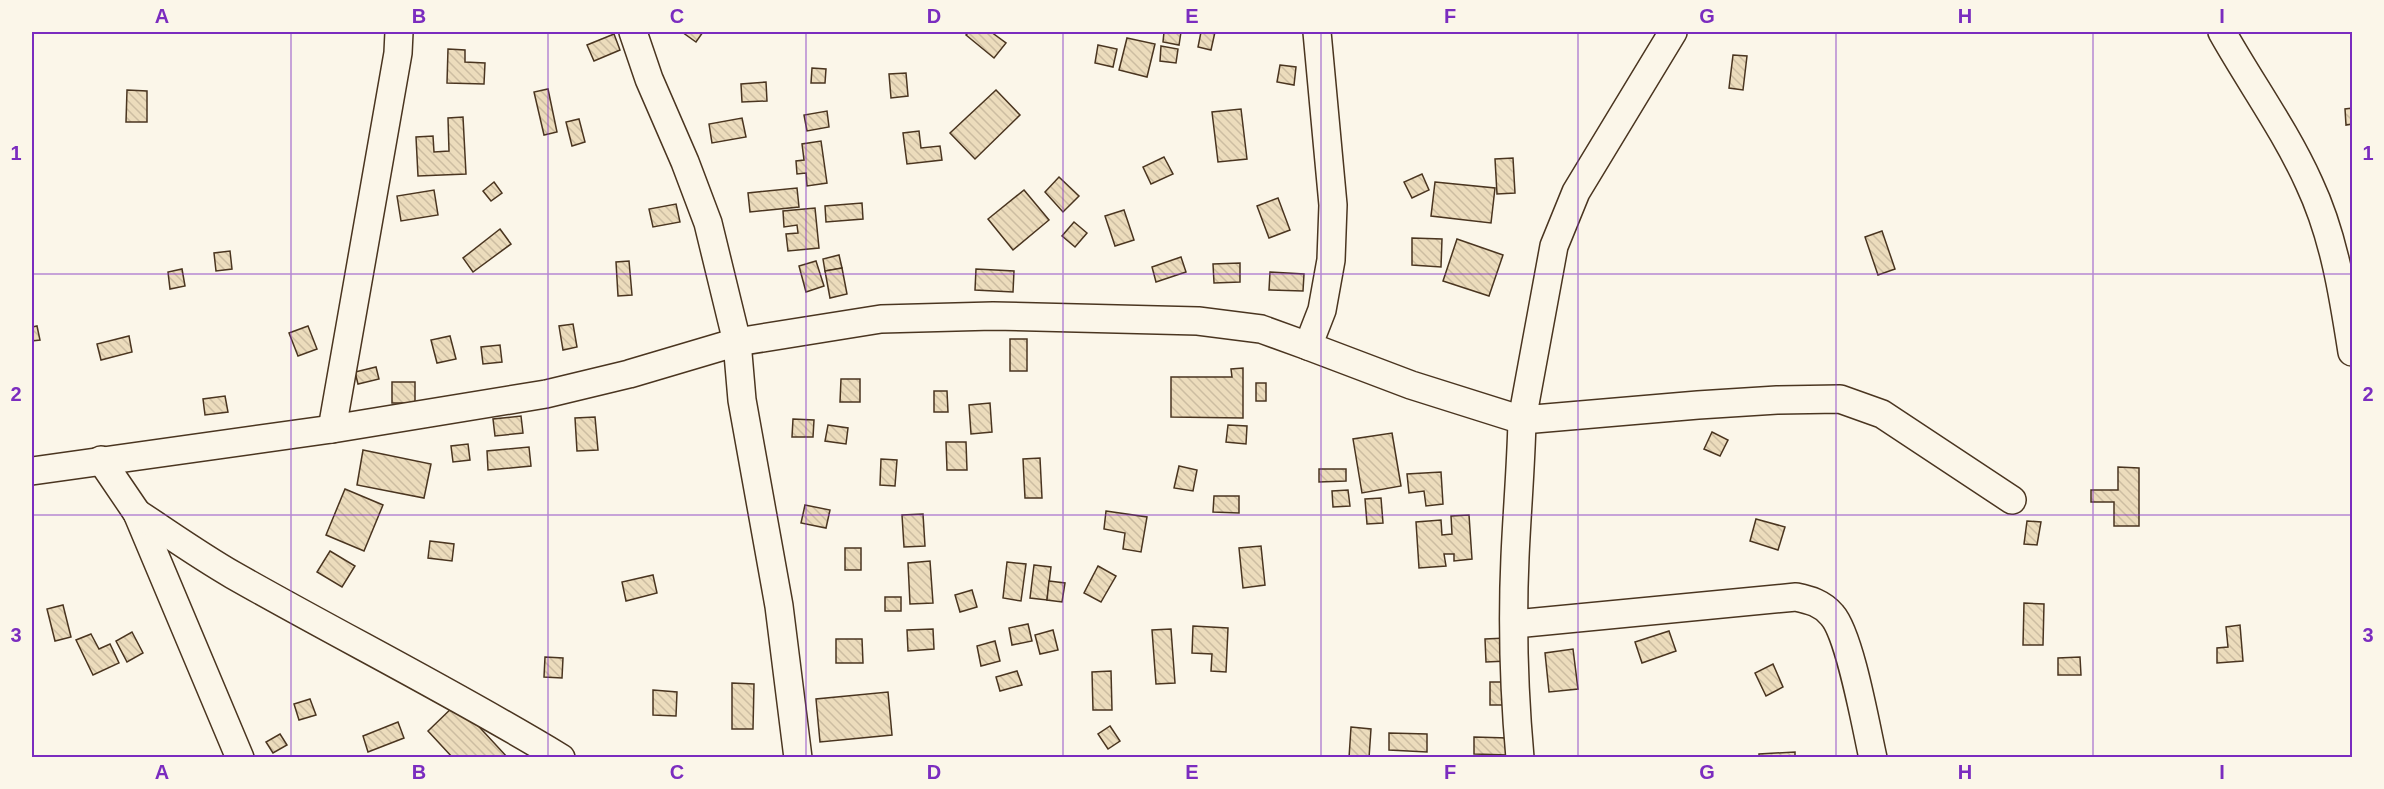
<svg xmlns="http://www.w3.org/2000/svg" width="2384" height="789" viewBox="0 0 2384 789" font-family="Arial,sans-serif">
<style>
.building{fill:url(#building-back-hatch);stroke:#4a3520;stroke-width:1.5}
.lines{fill:none;stroke-linecap:round;stroke-linejoin:round}
.street-casing{stroke:#4a3520;stroke-width:30}
.street{stroke:#fbf6e9;stroke-width:27}
.grid{fill:none;stroke:#7b2cbf;stroke-width:1.5;stroke-opacity:0.55}
.neatline{fill:none;stroke:#7b2cbf;stroke-width:2}
.grid-label{font-size:20px;text-anchor:middle;font-weight:bold;fill:#7b2cbf}
</style>
<defs>
<pattern id="building-back-hatch" width="6" height="6" patternUnits="userSpaceOnUse" patternTransform="scale(1.5)"><rect width="6" height="6" fill="#ecdcbc"/><path d="M-1 5l2 2M0 0l6 6M5-1l2 2" fill="none" stroke="#ccbda1"/></pattern>
</defs>
<rect width="100%" height="100%" fill="#fbf6e9"/>
<g class="building">
<path d="M682,32H703L696,42Z"/>
<path d="M969,32H991L1006,43L994,58L966,35Z"/>
<path d="M1164,32H1181L1179,45L1163,42Z"/>
<path d="M1201,32H1215L1211,50L1198,47Z"/>
<path d="M614,34L620,50L594,61L587,45Z"/>
<path d="M1127,38L1155,44L1147,77L1119,70Z"/>
<path d="M1098,45L1117,49L1113,67L1095,63Z"/>
<path d="M1161,46L1178,49L1176,63L1160,61Z"/>
<path d="M448,49L465,50V62L485,63L484,84L447,83Z"/>
<path d="M1733,55L1747,56L1743,90L1729,88Z"/>
<path d="M1280,65L1296,67L1294,85L1277,82Z"/>
<path d="M812,68L826,69L825,83H811Z"/>
<path d="M906,73L908,96L891,98L889,74Z"/>
<path d="M766,82L767,101L742,102L741,84Z"/>
<path d="M548,89L557,132L544,135L534,92Z"/>
<path d="M127,90L147,91V122H126Z"/>
<path d="M996,90L1020,115L975,159L950,133Z"/>
<path d="M2352,108V124L2346,125L2345,109Z"/>
<path d="M1241,109L1247,159L1218,162L1212,112Z"/>
<path d="M827,111L829,127L807,131L804,115Z"/>
<path d="M463,117L466,174L418,176L416,137L433,136L434,152L449,151L448,118Z"/>
<path d="M742,118L746,137L712,143L709,124Z"/>
<path d="M579,119L585,142L572,146L566,122Z"/>
<path d="M919,131L921,148L940,146L942,160L907,164L903,133Z"/>
<path d="M821,141L827,183L807,186L806,173L797,174L796,161L804,160L802,144Z"/>
<path d="M1164,157L1173,174L1151,184L1143,167Z"/>
<path d="M1513,158L1515,193L1497,194L1495,159Z"/>
<path d="M1422,174L1429,190L1412,198L1404,182Z"/>
<path d="M1059,177L1079,196L1063,212L1045,192Z"/>
<path d="M494,182L502,193L491,201L483,191Z"/>
<path d="M1435,182L1495,188L1491,223L1431,216Z"/>
<path d="M797,188L799,207L750,212L748,193Z"/>
<path d="M434,190L438,215L401,221L397,196Z"/>
<path d="M1024,190L1049,220L1013,250L988,219Z"/>
<path d="M1278,198L1290,230L1269,238L1257,206Z"/>
<path d="M862,203L863,219L826,222L825,206Z"/>
<path d="M676,204L680,222L653,227L649,209Z"/>
<path d="M815,208L819,248L788,251L786,234L798,233L797,225L784,227L783,211Z"/>
<path d="M1124,210L1134,240L1115,246L1105,216Z"/>
<path d="M1074,222L1087,233L1075,247L1062,236Z"/>
<path d="M500,229L511,244L473,272L463,258Z"/>
<path d="M1882,231L1895,269L1878,275L1865,237Z"/>
<path d="M1412,238L1442,239L1441,267L1412,265Z"/>
<path d="M1457,239L1503,255L1489,296L1443,281Z"/>
<path d="M230,251L232,269L216,271L214,253Z"/>
<path d="M839,255L842,268L825,271L823,259Z"/>
<path d="M1181,257L1186,272L1156,282L1152,267Z"/>
<path d="M629,261L632,295L618,296L616,262Z"/>
<path d="M816,261L824,286L806,292L799,266Z"/>
<path d="M1240,263V282L1214,283L1213,264Z"/>
<path d="M842,268L847,294L830,298L825,271Z"/>
<path d="M182,269L185,286L170,289L168,272Z"/>
<path d="M976,269L1014,271L1013,292L975,290Z"/>
<path d="M1270,272L1304,274L1303,291L1269,290Z"/>
<path d="M573,324L577,347L563,350L559,326Z"/>
<path d="M37,326L40,340L32,341V327Z"/>
<path d="M308,326L317,349L298,356L289,333Z"/>
<path d="M129,336L132,352L101,360L97,344Z"/>
<path d="M450,336L456,359L437,363L431,340Z"/>
<rect x="1010" y="339" width="17" height="32"/>
<path d="M500,345L502,362L483,364L481,347Z"/>
<path d="M376,367L379,379L358,384L355,372Z"/>
<path d="M1243,368V418L1171,417V377H1232L1231,369Z"/>
<path d="M841,379H860V402H840Z"/>
<rect x="392" y="382" width="23" height="21"/>
<rect x="1256" y="383" width="10" height="18"/>
<path d="M934,391H947L948,412H934Z"/>
<path d="M225,396L228,412L205,415L203,399Z"/>
<path d="M990,403L992,432L971,434L969,405Z"/>
<path d="M521,416L523,433L495,436L493,419Z"/>
<path d="M595,417L598,450L577,451L575,418Z"/>
<path d="M793,419L814,420L813,437H792Z"/>
<path d="M828,425L848,428L846,444L825,441Z"/>
<path d="M1228,425L1247,426L1246,444L1226,442Z"/>
<path d="M1712,432L1728,440L1720,456L1704,449Z"/>
<path d="M1392,433L1401,486L1362,493L1353,439Z"/>
<path d="M946,442H966L967,470H947Z"/>
<path d="M468,444L470,460L453,462L451,446Z"/>
<path d="M529,447L531,466L488,470L487,451Z"/>
<path d="M363,450L431,464L424,498L357,485Z"/>
<path d="M1040,458L1042,498H1025L1023,459Z"/>
<path d="M881,459L897,460L895,486L880,485Z"/>
<path d="M1179,466L1197,470L1193,491L1174,488Z"/>
<path d="M2118,467L2139,468V526H2114V502H2091V490H2118Z"/>
<path d="M1319,469H1346V481L1319,482Z"/>
<path d="M1441,472L1443,504L1426,506L1424,491L1409,493L1407,474Z"/>
<path d="M345,489L383,505L364,551L326,535Z"/>
<path d="M1348,490L1350,506L1333,507L1332,491Z"/>
<path d="M1214,496H1239V513L1213,512Z"/>
<path d="M1381,498L1383,523L1367,524L1365,499Z"/>
<path d="M805,505L830,510L826,528L801,523Z"/>
<path d="M1106,511L1147,517L1141,552L1123,549L1125,533L1104,529Z"/>
<path d="M923,514L925,546L904,547L902,515Z"/>
<path d="M1469,515L1472,559L1454,561V554H1444L1446,566L1419,568L1416,522L1441,520L1442,535L1452,534L1451,516Z"/>
<path d="M1756,519L1785,527L1778,550L1750,541Z"/>
<path d="M2027,521L2041,522L2037,545L2024,544Z"/>
<path d="M430,541L454,544L452,561L428,558Z"/>
<path d="M1261,546L1265,585L1243,588L1239,548Z"/>
<rect x="845" y="548" width="16" height="22"/>
<path d="M330,551L355,566L342,587L317,572Z"/>
<path d="M930,561L933,603L910,604L908,563Z"/>
<path d="M1007,562L1026,564L1021,601L1003,598Z"/>
<path d="M1034,565L1051,567L1047,600L1030,598Z"/>
<path d="M1098,566L1116,576L1101,602L1084,593Z"/>
<path d="M653,575L657,593L626,601L622,582Z"/>
<path d="M1049,581L1065,583L1062,602L1047,600Z"/>
<path d="M972,590L977,607L960,612L955,595Z"/>
<rect x="885" y="597" width="16" height="14"/>
<path d="M2024,603L2044,604L2043,645H2023Z"/>
<path d="M63,605L71,637L55,641L47,609Z"/>
<path d="M1028,624L1032,641L1012,645L1009,628Z"/>
<path d="M2240,625L2243,661L2217,663V648L2228,647L2226,627Z"/>
<path d="M1193,626L1228,628L1226,672L1211,671L1212,654L1192,653Z"/>
<path d="M933,629L934,649L908,651L907,630Z"/>
<path d="M1171,629L1175,683L1156,684L1152,630Z"/>
<path d="M1053,630L1058,650L1040,654L1035,635Z"/>
<path d="M1669,631L1676,651L1642,663L1635,642Z"/>
<path d="M132,632L143,653L127,662L116,641Z"/>
<path d="M91,634L99,649L110,644L119,663L93,675L76,640Z"/>
<path d="M1506,638L1507,661L1486,662L1485,639Z"/>
<path d="M836,639H862L863,663H836Z"/>
<path d="M995,641L1000,661L981,666L977,646Z"/>
<path d="M1573,649L1578,689L1549,692L1545,653Z"/>
<path d="M545,657L563,658L562,678L544,677Z"/>
<path d="M2080,657L2081,675H2058V658Z"/>
<path d="M1773,664L1783,687L1766,696L1755,673Z"/>
<path d="M1017,671L1022,685L1000,691L996,677Z"/>
<path d="M1111,671L1112,710H1093L1092,672Z"/>
<rect x="1490" y="682" width="14" height="23"/>
<path d="M732,683L754,684L753,729H732Z"/>
<path d="M653,690L677,692L676,716L653,715Z"/>
<path d="M888,692L892,735L820,742L816,699Z"/>
<path d="M310,699L316,715L299,720L294,704Z"/>
<path d="M457,703L508,758H453L428,731Z"/>
<path d="M398,722L404,738L368,752L363,736Z"/>
<path d="M1110,726L1120,741L1108,749L1098,734Z"/>
<path d="M1351,727L1371,729L1369,758H1349Z"/>
<path d="M1389,733L1427,734V752L1389,750Z"/>
<path d="M280,734L287,745L273,753L266,742Z"/>
<path d="M1474,737L1508,738V755L1474,754Z"/>
<path d="M1795,752V758H1759V754Z"/>
</g>
<g class="lines">
<defs>
<g id="street">
<path d="M633,32L649,79L685,162L708,223L737,342L742,400L779,606L798,758"/>
<path d="M1317,32L1333,205L1331,260L1322,310L1308,346L1411,385L1522,420C1521,466 1517,511 1515,557C1512,623 1514,691 1520,758"/>
<path d="M1673,32L1576,192L1554,246L1522,420L1698,405L1777,400L1840,399L1882,414L2012,500"/>
<path d="M2222,32C2250,82 2285,130 2309,183C2334,236 2343,294 2352,352"/>
<path d="M332,429L398,53L399,32"/>
<path d="M101,460L137,513L240,758"/>
<path d="M32,471L332,429L546,394L629,374L737,342L881,319L993,316L1198,321L1261,329L1308,346"/>
<path d="M137,513C169,534 200,556 233,575C342,637 454,693 561,758"/>
<path d="M1515,624L1796,597C1810,600 1822,603 1832,615C1850,635 1866,727 1873,758"/>
</g>
</defs>
<use href="#street" class="street-casing"/>
<use href="#street" class="street"/>
</g>
<path class="grid" d="M291,32V758M548,32V758M806,32V758M1063,32V758M1321,32V758M1578,32V758M1836,32V758M2093,32V758M32,274H2352M32,515H2352"/>
<rect width="2384" height="789" fill="none" stroke="#fbf6e9" stroke-width="66"/>
<rect x="33" y="33" width="2318" height="723" class="neatline"/>
<g class="grid-label">
<text x="162" y="23">A</text>
<text x="419" y="23">B</text>
<text x="677" y="23">C</text>
<text x="934" y="23">D</text>
<text x="1192" y="23">E</text>
<text x="1450" y="23">F</text>
<text x="1707" y="23">G</text>
<text x="1965" y="23">H</text>
<text x="2222" y="23">I</text>
<text x="16" y="160">1</text>
<text x="2368" y="160">1</text>
<text x="16" y="401">2</text>
<text x="2368" y="401">2</text>
<text x="16" y="642">3</text>
<text x="2368" y="642">3</text>
<text x="162" y="779">A</text>
<text x="419" y="779">B</text>
<text x="677" y="779">C</text>
<text x="934" y="779">D</text>
<text x="1192" y="779">E</text>
<text x="1450" y="779">F</text>
<text x="1707" y="779">G</text>
<text x="1965" y="779">H</text>
<text x="2222" y="779">I</text>
</g>
</svg>
